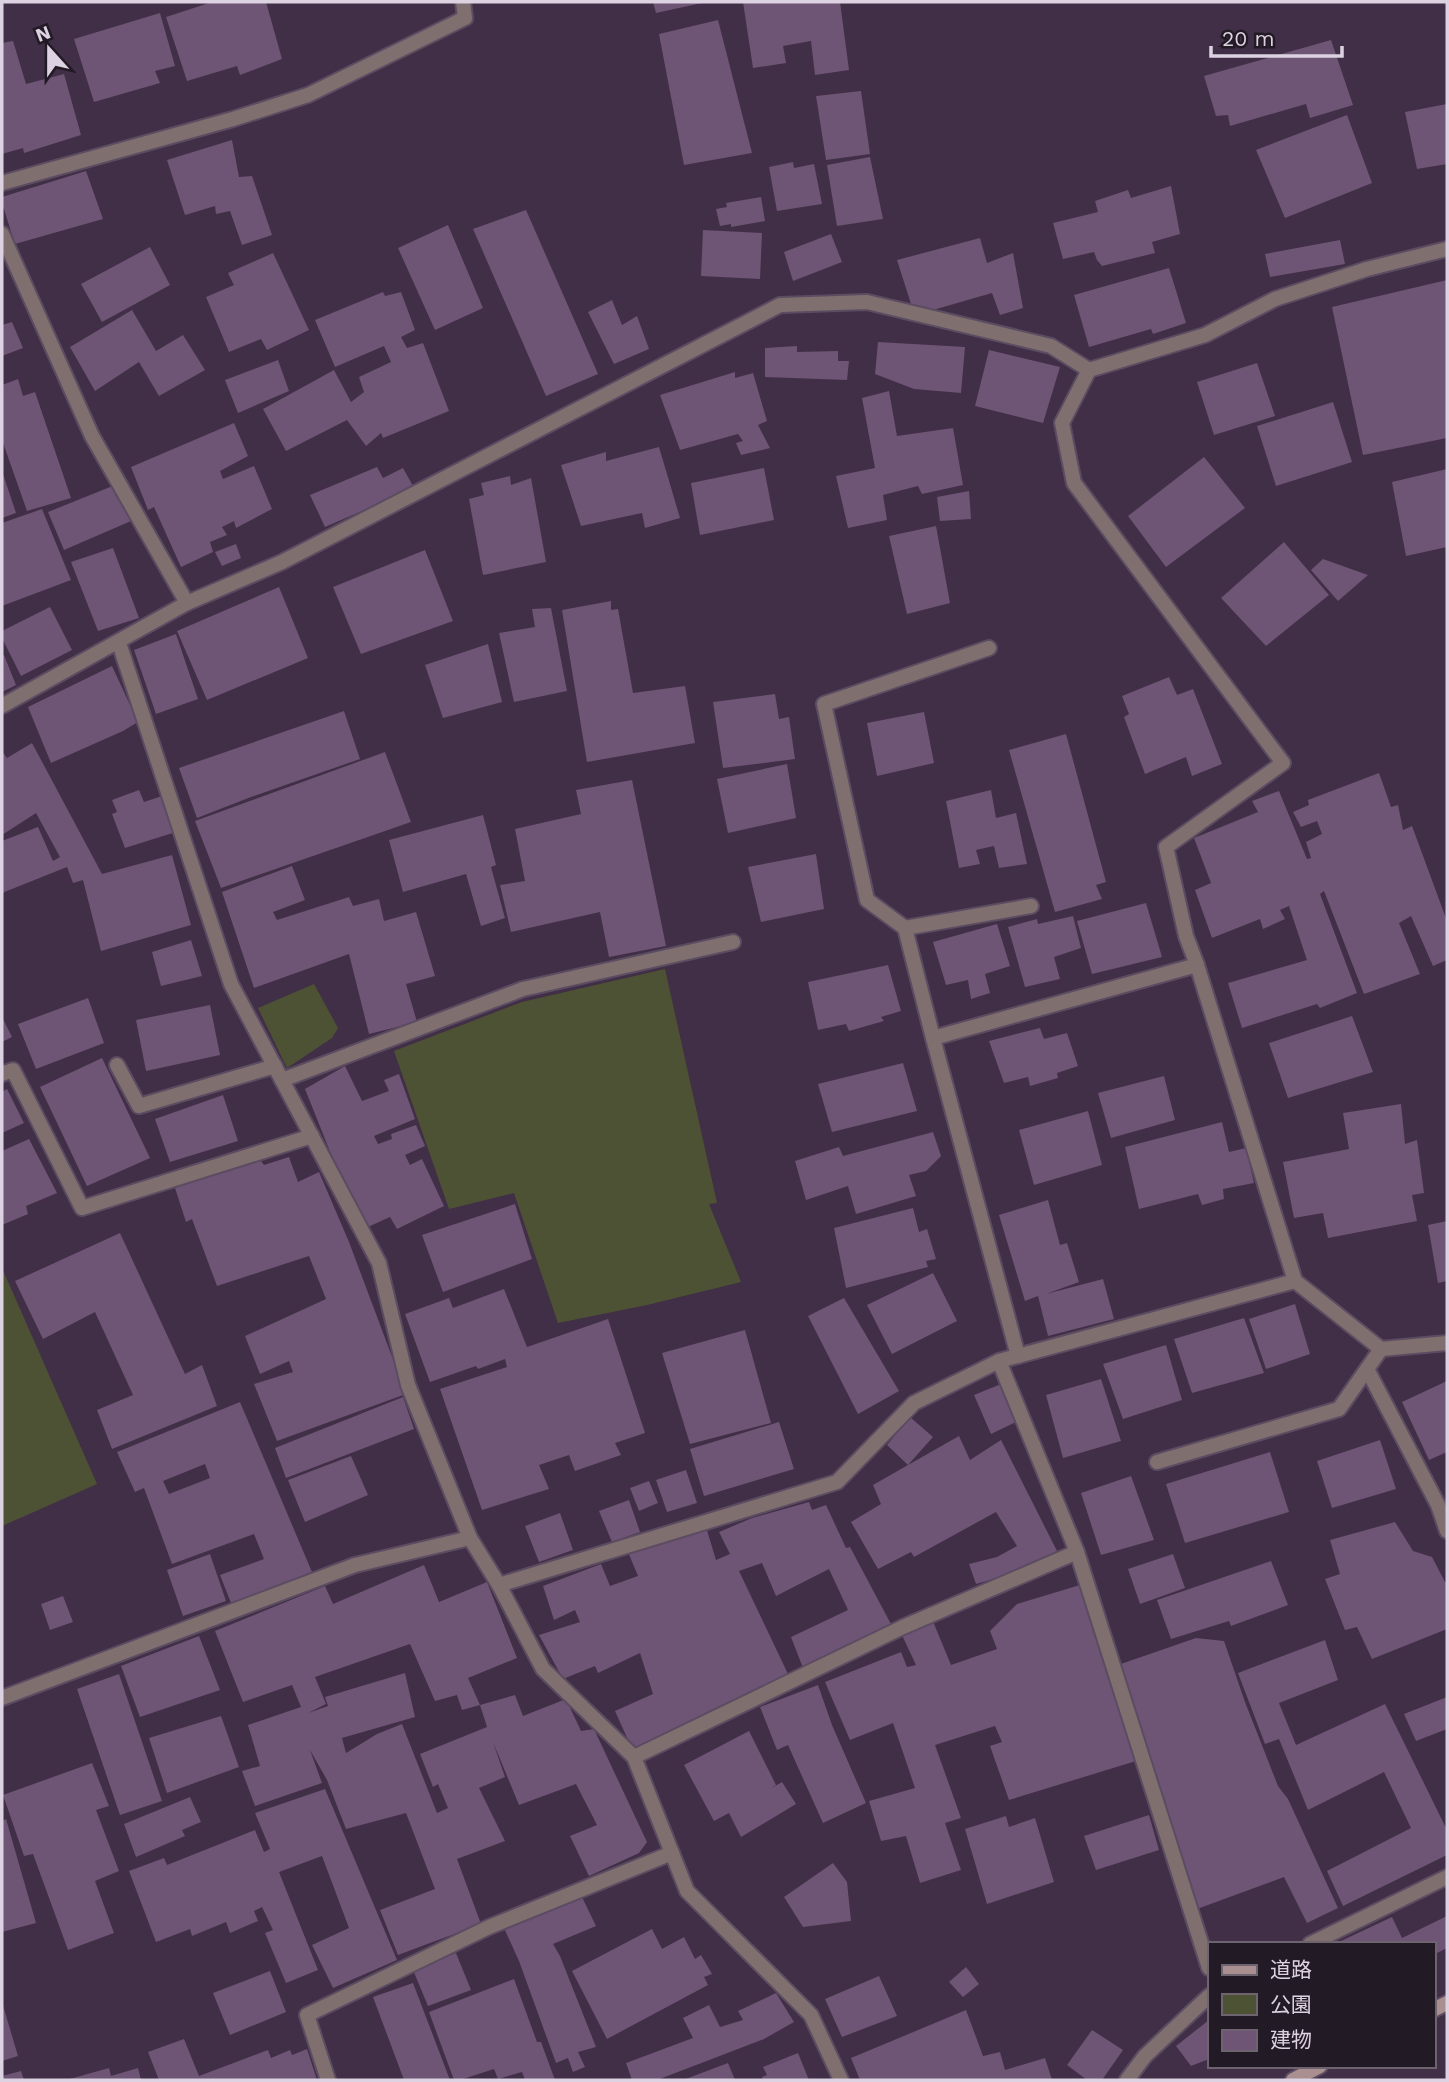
<svg xmlns="http://www.w3.org/2000/svg" width="1449" height="2082" viewBox="0 0 1449 2082" font-family="'Work Sans','Noto Sans JP',sans-serif">
<style>
.green{fill:#4e5234}
.building{fill:#6e5475;fill-rule:evenodd}
.lines{fill:none;stroke-linecap:round;stroke-linejoin:round}
.lane-casing{stroke:#5c4c62;stroke-width:18}
.street-casing{stroke:#5c4c62;stroke-width:18}
.secondary-casing{stroke:#5c4c62;stroke-width:18}
.lane{stroke:#806f6f;stroke-width:14}
.street{stroke:#806f6f;stroke-width:14}
.secondary{stroke:#a98f8f;stroke-width:14}
</style>
<rect width="100%" height="100%" fill="#402f46"/>
<g class="green">
<path d="M665,969L717,1203L709,1204L741,1282L647,1305L558,1323L514,1193L449,1209L394,1051L522,1002Z"/>
<path d="M314,984L338,1028L332,1038L287,1068L258,1008Z"/>
<path d="M2,1268L97,1484L2,1526Z"/>
</g>
<g class="building">
<path d="M212,2H266L282,59L240,75L237,66L187,81L166,17Z"/>
<path d="M653,2H702V3L656,13Z"/>
<path d="M743,2H840L849,70L815,75L811,41L783,46L786,63L753,68Z"/>
<path d="M160,13L175,66L155,71L160,83L94,102L74,39Z"/>
<path d="M718,20L752,153L684,165L659,34Z"/>
<path d="M1331,40L1353,105L1310,118L1306,104L1230,126L1228,115L1216,116L1204,76Z"/>
<path d="M13,41L26,84L64,74L81,135L24,153L23,148L2,154V43Z"/>
<path d="M861,91L870,154L826,160L816,96Z"/>
<path d="M1447,104V164L1417,169L1405,112Z"/>
<path d="M1347,115L1372,183L1285,218L1256,150Z"/>
<path d="M232,140L239,177L252,176L272,235L242,245L230,211L216,214L215,206L185,215L167,160Z"/>
<path d="M870,157L883,219L837,226L827,165Z"/>
<path d="M793,162L794,168L814,164L822,204L777,211L769,167Z"/>
<path d="M86,171L103,219L15,244L2,203V197Z"/>
<path d="M1171,186L1180,234L1152,242L1155,253L1102,266L1097,260L1094,252L1063,259L1053,223L1098,212L1095,201L1128,190L1131,198Z"/>
<path d="M761,197L765,221L731,227V224L720,226L716,209L727,207L726,203Z"/>
<path d="M526,210L598,374L546,396L473,229Z"/>
<path d="M448,225L483,308L435,330L398,248Z"/>
<path d="M703,230L762,233L760,279L701,276Z"/>
<path d="M831,234L842,262L793,281L784,252Z"/>
<path d="M980,238L987,263L1013,253L1023,308L1000,315L992,293L933,310L912,307L897,260Z"/>
<path d="M1340,240L1345,264L1270,277L1265,254Z"/>
<path d="M150,247L170,285L102,322L81,284Z"/>
<path d="M273,253L309,330L267,350L261,339L229,352L206,297L234,285L228,273Z"/>
<path d="M1169,268L1186,323L1153,334L1151,329L1089,347L1074,295Z"/>
<path d="M1447,280V438L1363,455L1332,307Z"/>
<path d="M383,292L385,296L401,292L415,330L401,337L407,348L423,343L449,411L383,438L381,433L366,446L347,420L286,451L263,409L334,370L351,402L364,392L359,377L391,362L384,346L335,367L315,320Z"/>
<path d="M612,300L622,325L637,316L649,349L614,364L588,312Z"/>
<path d="M132,310L156,351L183,335L205,370L159,396L139,362L95,391L70,347Z"/>
<path d="M12,322L23,348L2,356V325Z"/>
<path d="M878,342L965,347L961,393L914,389L875,374Z"/>
<path d="M797,346V352L838,351V361H849L847,380L765,377V348Z"/>
<path d="M989,350L1060,367L1043,423L975,406Z"/>
<path d="M278,360L289,391L238,413L225,380Z"/>
<path d="M1257,363L1275,416L1214,435L1197,382Z"/>
<path d="M735,372V378L753,373L767,421L758,425L770,448L741,455L736,443L743,441L738,434L680,450L660,395Z"/>
<path d="M18,379L23,396L35,392L71,498L27,511L2,440V385Z"/>
<path d="M889,391L897,436L953,428L963,485L922,494L918,486L883,495L887,520L848,528L836,476L875,468L862,398Z"/>
<path d="M1333,402L1352,462L1276,486L1257,426Z"/>
<path d="M234,423L248,456L220,471L223,479L254,466L272,509L236,528L234,521L222,527L227,535L210,542L213,552L181,567L154,507L148,510L131,467Z"/>
<path d="M659,447L680,518L645,528L642,513L581,526L561,465L606,452V461Z"/>
<path d="M1204,457L1245,508L1166,567L1128,516Z"/>
<path d="M377,467L383,478L403,468L413,486L392,498L325,527L310,495Z"/>
<path d="M764,468L774,520L700,535L691,483Z"/>
<path d="M1447,469V547L1406,556L1392,482Z"/>
<path d="M2,471L16,513L2,518Z"/>
<path d="M510,476L511,485L531,478L546,562L483,575L469,499L484,495L481,483Z"/>
<path d="M115,485L131,521L64,550L48,512Z"/>
<path d="M969,491L971,519L940,521L937,497Z"/>
<path d="M42,509L71,580L2,606V523Z"/>
<path d="M936,526L950,603L907,614L889,536Z"/>
<path d="M1284,542L1329,595L1266,646L1221,598Z"/>
<path d="M236,544L241,558L222,566L215,552Z"/>
<path d="M113,548L139,618L98,631L71,562Z"/>
<path d="M425,550L453,621L361,654L333,587Z"/>
<path d="M1323,559L1368,575L1338,601L1311,570Z"/>
<path d="M279,587L308,658L207,700L177,631Z"/>
<path d="M611,601V610L618,609L633,693L685,686L695,743L587,762L562,610Z"/>
<path d="M50,607L72,650L21,676L2,638V631Z"/>
<path d="M551,608L567,691L514,702L499,633L535,627L532,609Z"/>
<path d="M176,634L198,699L156,714L134,650Z"/>
<path d="M488,644L502,702L443,718L425,665Z"/>
<path d="M4,655L16,685L2,692V656Z"/>
<path d="M112,666L138,722L123,731L51,763L28,707Z"/>
<path d="M1169,677L1177,695L1193,689L1222,764L1192,776L1186,757L1145,774L1124,717L1129,714L1122,696Z"/>
<path d="M775,694L779,719L789,717L795,759L723,768L713,702Z"/>
<path d="M344,711L360,759L251,797L197,818L179,768Z"/>
<path d="M924,712L934,763L877,776L867,723Z"/>
<path d="M1066,734L1106,882L1096,885L1102,899L1055,912L1009,750Z"/>
<path d="M32,743L102,874L172,855L191,925L101,951L83,880L73,883L67,867L2,893V841L38,827L53,861L60,857L36,813L2,835V751L7,758Z"/>
<path d="M385,752L411,822L221,888L195,821Z"/>
<path d="M787,764L796,818L728,833L717,779Z"/>
<path d="M1379,773L1391,807L1398,805L1403,830L1412,826L1447,921V960L1433,966L1411,916L1399,923L1420,974L1364,994L1324,891L1320,894L1357,993L1320,1008L1317,1004L1242,1028L1228,983L1307,960L1289,906L1280,910L1285,919L1263,929L1260,919L1212,938L1195,890L1211,883L1194,838L1258,812L1252,801L1279,791L1307,859L1311,858L1306,842L1322,834L1317,821L1301,827L1293,812L1309,805L1308,800Z"/>
<path d="M632,780L666,946L609,957L600,912L511,932L500,885L525,881L515,829L581,814L576,790Z"/>
<path d="M139,790L144,802L165,795L176,832L125,848L112,814L117,812L112,800Z"/>
<path d="M991,790L996,818L1016,813L1027,864L999,868L994,846L976,850L980,864L959,868L946,801Z"/>
<path d="M483,815L496,865L491,867L505,918L481,926L466,874L403,892L389,840Z"/>
<path d="M816,854L824,909L761,922L748,867Z"/>
<path d="M292,866L305,900L273,912L277,920L349,897L353,906L379,899L384,921L416,912L435,976L406,984L417,1022L369,1034L349,954L254,988L222,892Z"/>
<path d="M1146,903L1162,957L1092,974L1077,921Z"/>
<path d="M1073,916L1081,948L1054,957L1060,979L1025,987L1008,927L1037,919L1038,924Z"/>
<path d="M997,924L1010,966L985,974L990,993L971,999L968,980L946,985L933,942Z"/>
<path d="M191,940L202,976L161,986L152,952Z"/>
<path d="M888,965L901,1011L881,1017L884,1021L849,1031L846,1024L818,1030L808,982Z"/>
<path d="M88,998L104,1043L36,1069L18,1024Z"/>
<path d="M210,1005L220,1055L146,1071L136,1020Z"/>
<path d="M1352,1016L1373,1072L1288,1098L1269,1043Z"/>
<path d="M2,1017L12,1037L2,1042Z"/>
<path d="M1040,1028L1044,1039L1067,1033L1078,1066L1057,1073L1058,1078L1030,1086L1028,1077L1004,1083L989,1041Z"/>
<path d="M102,1058L150,1158L87,1186L40,1087Z"/>
<path d="M903,1063L917,1111L832,1132L818,1084Z"/>
<path d="M345,1066L362,1101L389,1091L384,1080L399,1074L415,1119L374,1136L378,1144L392,1139L391,1134L416,1125L425,1146L405,1155L410,1165L422,1159L444,1206L397,1229L390,1217L368,1227L331,1154L305,1089Z"/>
<path d="M1164,1076L1175,1120L1111,1138L1098,1093Z"/>
<path d="M7,1089L24,1123L2,1133V1092Z"/>
<path d="M223,1095L238,1141L170,1162L155,1119Z"/>
<path d="M1401,1104L1405,1144L1417,1140L1424,1193L1412,1195L1417,1221L1328,1238L1323,1213L1294,1218L1283,1162L1349,1149L1343,1113Z"/>
<path d="M1088,1111L1102,1165L1034,1185L1019,1130Z"/>
<path d="M1222,1122L1229,1152L1246,1148L1254,1183L1223,1189L1224,1199L1202,1205L1198,1194L1139,1209L1125,1147Z"/>
<path d="M933,1132L941,1156L926,1171L909,1175L916,1196L856,1214L848,1186L806,1200L795,1161L839,1147L843,1156Z"/>
<path d="M29,1139L57,1193L26,1206L28,1214L2,1225V1151Z"/>
<path d="M289,1157L298,1182L319,1172L349,1242L406,1394L277,1441L254,1384L293,1372L289,1361L260,1374L245,1336L326,1299L309,1256L217,1286L192,1219L186,1222L175,1188L211,1174L261,1161L264,1165Z"/>
<path d="M1048,1200L1060,1245L1067,1243L1079,1282L1046,1294L1103,1279L1114,1319L1048,1336L1038,1296L1025,1301L999,1215Z"/>
<path d="M515,1204L532,1259L443,1292L422,1235Z"/>
<path d="M913,1208L919,1232L927,1229L936,1259L926,1261L928,1267L846,1288L834,1228Z"/>
<path d="M1447,1221V1281L1438,1283L1428,1225Z"/>
<path d="M120,1233L185,1374L202,1365L217,1406L112,1449L97,1410L133,1395L95,1312L43,1339L15,1281Z"/>
<path d="M933,1273L957,1321L892,1354L867,1305Z"/>
<path d="M504,1289L527,1347L608,1319L645,1433L615,1443L621,1455L575,1471L569,1455L539,1465L549,1489L482,1510L440,1389L507,1367L505,1359L478,1369L476,1366L430,1382L405,1314L449,1298L453,1308Z"/>
<path d="M844,1298L899,1391L858,1414L808,1316Z"/>
<path d="M1295,1304L1310,1354L1266,1369L1249,1319Z"/>
<path d="M1244,1318L1264,1373L1192,1393L1174,1339Z"/>
<path d="M745,1330L771,1423L690,1444L662,1353Z"/>
<path d="M1166,1345L1182,1400L1123,1419L1103,1364Z"/>
<path d="M1101,1379L1121,1441L1063,1458L1046,1395Z"/>
<path d="M1447,1381V1452L1429,1460L1402,1402Z"/>
<path d="M1001,1384L1016,1422L991,1434L974,1395Z"/>
<path d="M403,1397L414,1429L286,1478L275,1448Z"/>
<path d="M240,1402L312,1572L231,1603L220,1575L264,1559L254,1534L172,1564L144,1488L135,1492L117,1452ZM205,1464L210,1478L169,1494L163,1481Z"/>
<path d="M910,1417L933,1437L908,1465L959,1436L970,1460L1001,1440L1057,1551L1031,1566L1008,1575L976,1584L969,1564L997,1557L1017,1546L996,1512L914,1557L911,1552L878,1569L851,1522L881,1504L873,1485L908,1465L887,1445Z"/>
<path d="M779,1422L794,1469L704,1496L690,1449Z"/>
<path d="M1380,1440L1396,1489L1332,1508L1317,1461Z"/>
<path d="M1270,1452L1289,1512L1185,1543L1166,1484Z"/>
<path d="M351,1456L368,1495L305,1522L288,1480Z"/>
<path d="M686,1470L697,1503L667,1512L656,1480Z"/>
<path d="M1131,1476L1154,1540L1101,1555L1081,1493Z"/>
<path d="M649,1481L658,1503L639,1511L630,1488Z"/>
<path d="M629,1500L640,1532L612,1542L599,1511Z"/>
<path d="M809,1502L812,1510L826,1505L846,1548L850,1547L892,1626L803,1668L791,1637L848,1610L829,1569L776,1596L762,1563L739,1571L788,1674L701,1718L632,1749L615,1711L653,1694L640,1653L598,1673L595,1666L563,1679L539,1635L580,1622L575,1610L554,1620L543,1586L601,1564L610,1586L638,1576L628,1552L706,1527L716,1560L730,1554L719,1532L752,1518Z"/>
<path d="M560,1513L573,1550L539,1562L525,1526Z"/>
<path d="M1395,1522L1413,1551L1432,1557L1445,1582L1447,1581V1629L1372,1659L1357,1627L1345,1630L1325,1579L1340,1574L1330,1540Z"/>
<path d="M210,1554L226,1601L183,1616L167,1570Z"/>
<path d="M1173,1554L1185,1588L1140,1604L1128,1569Z"/>
<path d="M1271,1561L1288,1605L1231,1626L1229,1621L1171,1639L1157,1600Z"/>
<path d="M424,1565L439,1602L487,1582L517,1658L468,1678L480,1705L515,1695L523,1716L566,1699L581,1731L594,1729L647,1842L639,1853L589,1876L570,1836L597,1825L576,1784L519,1805L493,1742L505,1777L479,1788L505,1841L457,1859L481,1924L398,1955L380,1910L435,1889L406,1813L346,1829L327,1780L310,1750L322,1783L255,1806L242,1771L260,1766L248,1725L301,1707L292,1685L243,1702L215,1631L325,1586L333,1604ZM410,1644L435,1701L457,1695L462,1710L480,1705L487,1727L420,1754L433,1787L438,1784L448,1808L437,1813L402,1724L377,1734L346,1753L342,1738L415,1717L405,1673L325,1697L328,1706L308,1713L326,1704L315,1677Z"/>
<path d="M1080,1585L1123,1714L1136,1761L1009,1800L990,1746L1002,1742L995,1726L935,1745L961,1818L945,1823L961,1870L920,1883L906,1836L881,1841L869,1801L915,1788L893,1723L850,1740L825,1682L901,1652L907,1667L916,1665L901,1633L932,1619L951,1665L997,1649L990,1631L1017,1604Z"/>
<path d="M63,1596L73,1622L50,1630L41,1604Z"/>
<path d="M199,1636L220,1690L140,1717L121,1666Z"/>
<path d="M1196,1638L1224,1641L1245,1702L1278,1786L1288,1799L1338,1908L1307,1923L1284,1877L1197,1909L1115,1666Z"/>
<path d="M1325,1640L1338,1680L1279,1703L1296,1745L1385,1704L1447,1830V1855L1343,1906L1327,1871L1411,1828L1384,1772L1308,1810L1279,1739L1265,1744L1238,1673Z"/>
<path d="M119,1674L162,1801L120,1815L77,1689Z"/>
<path d="M818,1685L832,1725L866,1803L823,1823L788,1745L777,1750L760,1707Z"/>
<path d="M1447,1697V1729L1416,1741L1404,1714Z"/>
<path d="M221,1716L239,1767L167,1793L149,1738Z"/>
<path d="M749,1731L776,1785L770,1789L782,1782L796,1804L741,1837L729,1813L714,1821L684,1765Z"/>
<path d="M92,1763L109,1806L96,1810L119,1871L95,1881L114,1933L68,1950L33,1854L24,1856L3,1795Z"/>
<path d="M325,1789L397,1960L333,1988L312,1945L349,1928L322,1856L279,1872L318,1970L286,1983L265,1933L273,1930L262,1907L254,1911L258,1921L230,1933L226,1922L192,1936L190,1929L156,1942L129,1871L164,1858L167,1865L255,1830L264,1852L270,1849L255,1813Z"/>
<path d="M190,1797L201,1822L182,1830L185,1836L136,1857L124,1824Z"/>
<path d="M1149,1815L1159,1850L1096,1870L1084,1836Z"/>
<path d="M1006,1816L1009,1827L1035,1818L1054,1882L987,1904L965,1829Z"/>
<path d="M6,1819L36,1923L2,1932V1821Z"/>
<path d="M833,1863L847,1882L851,1921L803,1927L784,1897Z"/>
<path d="M581,1895L596,1926L553,1944L560,1956L596,2047L578,2052L585,2067L573,2072L568,2058L556,2063L519,1961L504,1928Z"/>
<path d="M1447,1916V1948L1433,1955V1944H1343L1341,1941L1392,1917L1402,1938Z"/>
<path d="M652,1929L662,1949L684,1937L695,1959L701,1955L712,1974L704,1977L708,1985L607,2039L572,1971Z"/>
<path d="M456,1953L471,1990L428,2006L413,1970Z"/>
<path d="M966,1967L979,1984L963,1997L949,1982Z"/>
<path d="M270,1971L286,2012L230,2035L213,1993Z"/>
<path d="M879,1976L897,2016L842,2037L825,1999Z"/>
<path d="M514,1979L537,2042H541L555,2080H525L522,2072L498,2079L494,2069L460,2080H454L429,2012Z"/>
<path d="M413,1983L450,2080H404L373,1997Z"/>
<path d="M776,1993L794,2022L764,2039L657,2080H632L626,2063L693,2038L683,2018L709,2005L720,2027L743,2020L738,2011Z"/>
<path d="M2,2002L18,2056L2,2061Z"/>
<path d="M966,2010L983,2056L1000,2052L1005,2070L1045,2058L1052,2080H860L851,2058Z"/>
<path d="M1209,2020V2059L1191,2066L1176,2046Z"/>
<path d="M1092,2030L1123,2050L1102,2080H1087L1067,2065Z"/>
<path d="M184,2039L199,2076L268,2050L271,2058L290,2050L292,2055L307,2049L317,2080H159L148,2052Z"/>
<path d="M798,2053L809,2080H763L762,2077L767,2075L763,2067Z"/>
<path d="M728,2063L735,2080H683Z"/>
<path d="M109,2068L111,2076L138,2068L141,2080H66Z"/>
<path d="M21,2071L24,2080H2V2076Z"/>
</g>
<g class="lines">
<defs>
<g id="lane">
<path d="M2,183L233,119L308,95L465,18L463,2"/>
<path d="M905,928L1031,906"/>
<path d="M933,1038L905,928L867,900L824,704L989,648"/>
<path d="M117,1065L139,1106L275,1066"/>
<path d="M2,1074L13,1070L82,1208L312,1136"/>
<path d="M282,1080L523,989L733,942"/>
<path d="M1018,1356L933,1038L1197,965"/>
<path d="M1367,1369L1438,1505L1447,1531"/>
<path d="M1157,1462L1339,1409L1381,1349"/>
<path d="M1077,1552L1209,1968"/>
<path d="M499,1585L837,1482L914,1403L999,1361"/>
<path d="M1310,1944L1447,1877"/>
<path d="M328,2080L307,2015L489,1927L672,1853"/>
<path d="M1127,2080L1145,2056L1209,1996"/>
</g>
<g id="street">
<path d="M2,234L92,436L187,603"/>
<path d="M1447,249L1367,269L1275,299L1205,335L1089,370L1062,423L1074,483L1283,763L1166,847L1186,936L1197,965L1295,1281L1381,1349L1447,1343"/>
<path d="M119,643L231,984L379,1263L408,1385L470,1538L499,1585L543,1669L634,1757L687,1891L811,2015L841,2080"/>
<path d="M2,706L187,603L282,562L780,305L867,302L1051,346L1089,370"/>
<path d="M2,1698L355,1565L470,1538"/>
<path d="M634,1757L903,1627L1077,1552L999,1361L1295,1281"/>
</g>
<g id="secondary">
<path d="M1433,2010L1447,2003"/>
<path d="M1293,2080L1320,2066"/>
</g>
</defs>
<use href="#lane" class="lane-casing"/>
<use href="#street" class="street-casing"/>
<use href="#secondary" class="secondary-casing"/>
<use href="#lane" class="lane"/>
<use href="#street" class="street"/>
<use href="#secondary" class="secondary"/>
</g>
<rect width="1449" height="2082" fill="none" stroke="#ddd2e1" stroke-width="7"/>
<rect x="1208" y="1942" width="228" height="126" fill="#221a25" stroke="#6d6470" stroke-width="2"/>
<rect x="1222" y="1965" width="35" height="10" fill="#a98f8f" stroke="#6d6470" stroke-width="2"/>
<text x="1270" y="1977" font-size="21" fill="#ddd2e1">道路</text>
<rect x="1222" y="1994" width="35" height="21" fill="#4e5234" stroke="#6d6470" stroke-width="2"/>
<text x="1270" y="2012" font-size="21" fill="#ddd2e1">公園</text>
<rect x="1222" y="2030" width="35" height="21" fill="#6e5475" stroke="#6d6470" stroke-width="2"/>
<text x="1270" y="2047" font-size="21" fill="#ddd2e1">建物</text>
<g transform="translate(49 49) rotate(339)" stroke="#221a25" stroke-width="5" paint-order="stroke">
<path d="M0-5L12 26L0 18L-12 26Z" fill="#ddd2e1"/>
<text y="-10" font-size="19" font-weight="bold" text-anchor="middle" fill="#ddd2e1">N</text>
</g>
<path d="M1211 46v10h131v-10" fill="none" stroke="#ddd2e1" stroke-width="3.5"/>
<text x="1222" y="46" font-size="21" fill="#ddd2e1" stroke="#221a25" stroke-width="5" paint-order="stroke">20 m</text>
</svg>
